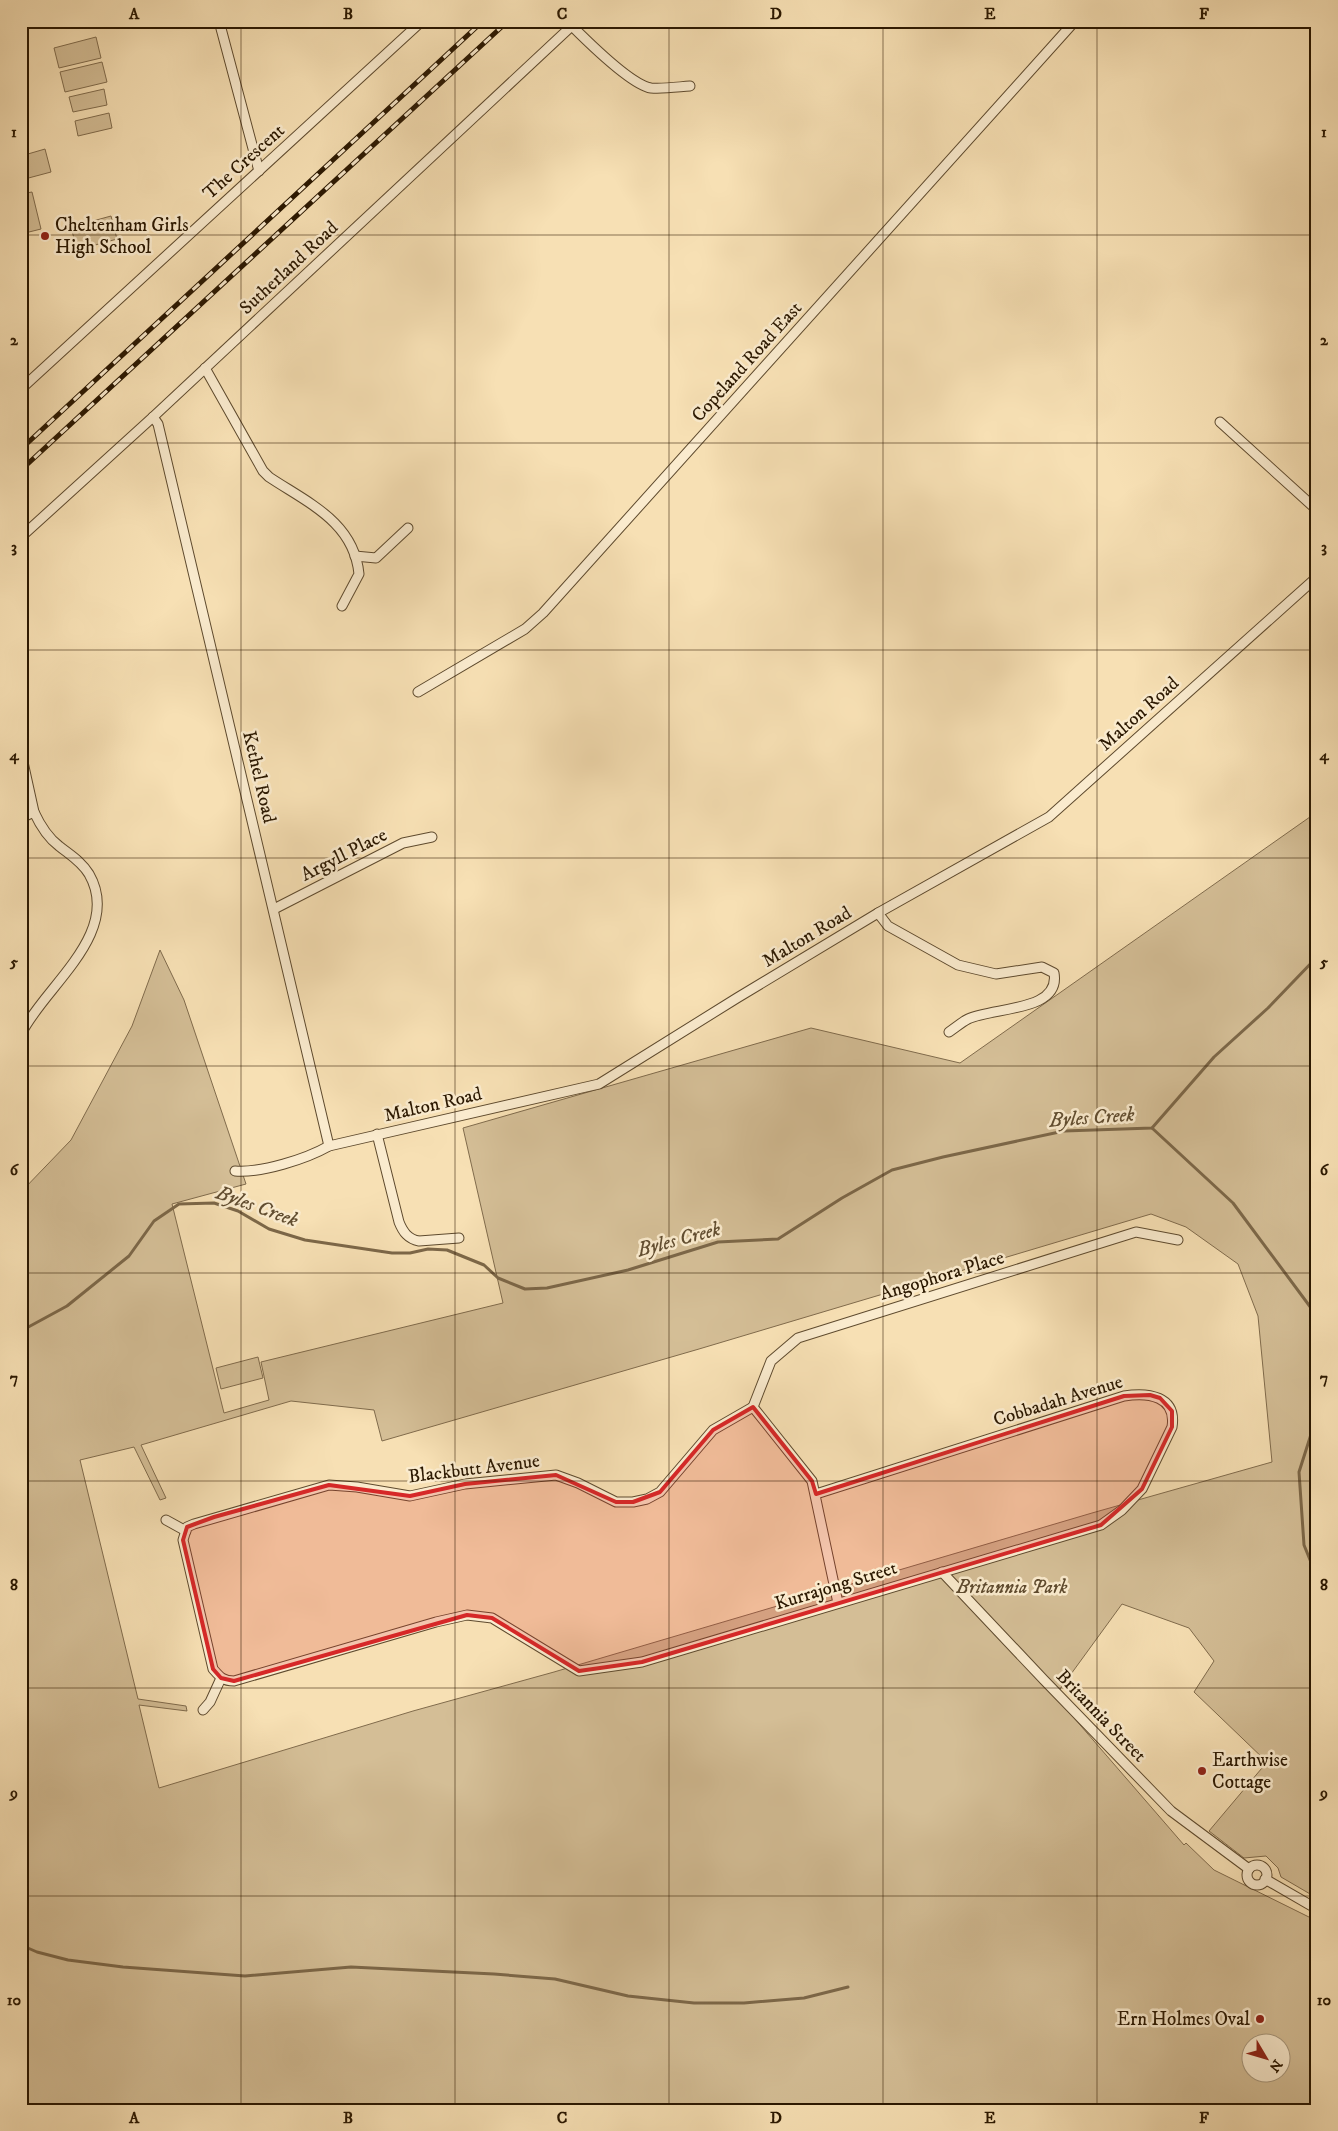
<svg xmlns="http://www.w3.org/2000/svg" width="1338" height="2131" viewBox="0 0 1338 2131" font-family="'IM FELL DW Pica',serif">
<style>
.green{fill:#d4be96;stroke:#806b4c;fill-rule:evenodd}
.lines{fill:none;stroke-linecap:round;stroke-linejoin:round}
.stream{stroke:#7c6748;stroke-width:3}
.street-casing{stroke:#5e4a2e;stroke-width:11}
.street{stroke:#faebce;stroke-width:9}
.rail-casing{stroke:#2b1801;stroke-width:5}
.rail{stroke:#faebce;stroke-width:3;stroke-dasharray:9;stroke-linecap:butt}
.marked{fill:#d62828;fill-opacity:0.2;stroke:#d62828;stroke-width:4;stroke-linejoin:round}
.grid{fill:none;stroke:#2b1801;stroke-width:1;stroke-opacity:0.55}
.poi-dot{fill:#8f2418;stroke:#faebce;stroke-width:2}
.labels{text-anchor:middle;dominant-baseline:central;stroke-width:5;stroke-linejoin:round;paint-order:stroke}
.street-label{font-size:19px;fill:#2b1801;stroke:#faebce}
.poi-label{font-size:19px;fill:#2b1801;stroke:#faebce;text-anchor:start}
.park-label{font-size:19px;font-style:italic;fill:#5e4a2e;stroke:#faebce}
.water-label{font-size:20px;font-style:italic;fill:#614d30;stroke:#faebce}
.neatline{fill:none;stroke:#2b1801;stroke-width:2}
.grid-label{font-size:16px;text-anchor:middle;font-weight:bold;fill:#2b1801}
</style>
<rect width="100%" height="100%" fill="#f7e0b4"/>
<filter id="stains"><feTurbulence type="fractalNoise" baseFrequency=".004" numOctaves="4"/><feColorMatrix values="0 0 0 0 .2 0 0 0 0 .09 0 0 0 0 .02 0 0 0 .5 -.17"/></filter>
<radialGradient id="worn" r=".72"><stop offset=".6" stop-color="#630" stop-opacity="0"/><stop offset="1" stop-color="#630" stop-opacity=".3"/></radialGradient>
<g class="green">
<path d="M96,37L101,58L59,68L54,48Z"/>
<path d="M102,62L107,82L65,92L60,72Z"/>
<path d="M104,89L107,105L73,112L69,97Z"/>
<path d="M109,113L112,128L78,136L75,121Z"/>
<path d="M45,149L51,172L21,180V156Z"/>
<path d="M32,192L41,229L21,234V194Z"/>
<path d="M111,216L117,239L77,250L71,227Z"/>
<path d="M1317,812V1898L1281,1877L1278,1868L1266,1856L1244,1858L1209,1831L1267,1762L1194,1692L1214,1661L1189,1628L1122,1604L1055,1696L1184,1845L1186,1843L1214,1870L1317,1921V2110H21V1192L71,1140L132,1026L160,950L184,1000L246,1184L172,1204L224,1413L269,1400L261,1362L503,1303L463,1128L811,1028L960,1063ZM1151,1214L1186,1227L1238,1264L1258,1316L1272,1462L1092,1513L554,1672L413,1711L159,1788L139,1705L187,1711L186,1706L138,1699L80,1460L134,1447L160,1500L166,1498L141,1445L291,1401L374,1410L382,1441L699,1349ZM1250,2044H1280V2074H1250Z"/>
<path d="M258,1357L263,1378L221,1389L216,1368Z"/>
</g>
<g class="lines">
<g class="stream">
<path d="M1152,1128L1233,1203L1317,1316"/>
<path d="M21,1331L67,1306L129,1256L154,1221L179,1204L214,1203L238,1211L269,1229L305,1240L392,1253H410L428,1249L447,1250L484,1265L498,1278L525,1289L547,1288L628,1270L718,1242L778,1239L842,1198L892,1170L943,1157L1064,1131L1152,1128L1214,1057L1268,1008L1317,957"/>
<path d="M1317,1406L1314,1425L1299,1472L1304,1545L1317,1577"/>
<path d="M21,1945L37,1952L68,1960L123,1967L245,1976L351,1967L494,1974L555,1979L628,1996L694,2003H744L804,1998L848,1987"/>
</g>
<defs>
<g id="street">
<path d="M219,21L259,171"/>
<path d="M572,26C587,41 631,85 651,88C663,89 677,87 690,86"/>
<path d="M205,368L263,471L269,477C308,503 354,522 359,574L342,606"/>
<path d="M21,389L422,21"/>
<path d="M153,417L158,424L329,1146"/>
<path d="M1220,422L1317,510"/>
<path d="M21,537L153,417L577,21"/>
<path d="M355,556L376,558L408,528"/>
<path d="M418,692L525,629L543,613L1075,21"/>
<path d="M21,753L34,812L21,818"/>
<path d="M274,909L403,843L432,837"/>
<path d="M878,913L888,926L958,965L996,974L1042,967L1054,973C1061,1012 993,1007 968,1019C962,1022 955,1028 949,1032"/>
<path d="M21,1034C44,987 123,933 89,874C81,861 70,855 59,846C47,837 40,825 34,812"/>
<path d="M377,1134L399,1222C403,1232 408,1239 419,1241L459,1238"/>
<path d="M235,1171C262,1173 306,1159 329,1146L599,1084L737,998L878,913L1049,817L1317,577"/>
<path d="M753,1407L771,1361L798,1338L1136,1232L1178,1240"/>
<path d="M816,1494L1124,1396C1148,1392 1177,1396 1172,1427L1142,1489L1122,1510L1101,1525L642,1662L579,1671L492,1618L467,1615L436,1622L234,1681C223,1681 220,1677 213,1669L183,1540L187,1527L194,1524L329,1485L357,1487L410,1496L465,1484L556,1475L578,1483L616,1502H633L647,1499L660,1492L713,1430L753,1407L812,1481L838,1603"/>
<path d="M166,1520L186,1531"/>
<path d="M942,1572L1044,1680L1171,1811L1249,1869"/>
<path d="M203,1710L210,1702L221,1678"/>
<circle cx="1257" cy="1875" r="10"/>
<path d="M1265,1879L1317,1909"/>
</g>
</defs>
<use href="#street" class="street-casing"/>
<use href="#street" class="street"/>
<defs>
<g id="rail">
<path d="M21,449L483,21"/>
<path d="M21,470L508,21"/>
</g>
</defs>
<use href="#rail" class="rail-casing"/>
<use href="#rail" class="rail"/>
</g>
<path class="marked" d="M1150,1395L1160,1398L1172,1411V1427L1142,1489L1101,1525L642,1662L579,1671L492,1618L467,1615L234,1681L221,1678L213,1669L183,1540L187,1527L214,1517L329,1485L410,1496L465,1484L556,1475L616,1502H633L660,1492L713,1430L753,1407L812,1481L816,1494L1124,1396Z"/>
<path class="grid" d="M241,21V2110M455,21V2110M669,21V2110M883,21V2110M1097,21V2110M21,235H1317M21,443H1317M21,650H1317M21,858H1317M21,1066H1317M21,1273H1317M21,1481H1317M21,1688H1317M21,1896H1317"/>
<g class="poi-dot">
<circle cx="45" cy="236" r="5"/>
<circle cx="1202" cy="1771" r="5"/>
<circle cx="1260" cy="2019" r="5"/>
</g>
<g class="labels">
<g class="street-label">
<text transform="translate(244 162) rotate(-42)">The Crescent</text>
<text transform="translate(289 268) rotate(-43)">Sutherland Road</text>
<text transform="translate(747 362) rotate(-48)">Copeland Road East</text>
<text transform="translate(1139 714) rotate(-42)">Malton Road</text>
<text transform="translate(259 777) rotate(77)">Kethel Road</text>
<text transform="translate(344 855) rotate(-27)">Argyll Place</text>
<text transform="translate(807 937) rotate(-31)">Malton Road</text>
<text transform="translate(433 1105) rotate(-13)">Malton Road</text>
<text transform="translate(942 1276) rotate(-17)">Angophora Place</text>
<text transform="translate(1058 1401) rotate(-17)">Cobbadah Avenue</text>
<text transform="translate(474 1469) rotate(-7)">Blackbutt Avenue</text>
<text transform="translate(836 1586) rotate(-17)">Kurrajong Street</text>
<text transform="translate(1101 1716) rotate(46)">Britannia Street</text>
</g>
<g class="poi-label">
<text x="55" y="225">Cheltenham Girls<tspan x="55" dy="22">High School</tspan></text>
<text x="1212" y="1760">Earthwise<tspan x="1212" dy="22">Cottage</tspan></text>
<text x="1250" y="2019" text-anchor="end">Ern Holmes Oval</text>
</g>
<g class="park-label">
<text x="1012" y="1587">Britannia Park</text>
</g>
<g class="water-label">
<text transform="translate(1092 1118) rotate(-4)">Byles Creek</text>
<text transform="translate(257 1207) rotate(20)">Byles Creek</text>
<text transform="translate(679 1240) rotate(-15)">Byles Creek</text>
</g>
</g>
<rect width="1338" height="2131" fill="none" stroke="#f7e0b4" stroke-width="55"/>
<g transform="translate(1266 2058) rotate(128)"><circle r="24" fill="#faebce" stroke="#a7977c"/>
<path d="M0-4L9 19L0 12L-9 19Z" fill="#8f2418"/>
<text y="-8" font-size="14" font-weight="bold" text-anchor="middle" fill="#2b1801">N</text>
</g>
<rect x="28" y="28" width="1282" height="2076" class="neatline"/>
<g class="grid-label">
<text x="134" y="19">A</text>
<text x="348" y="19">B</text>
<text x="562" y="19">C</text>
<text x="776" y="19">D</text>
<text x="990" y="19">E</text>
<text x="1204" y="19">F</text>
<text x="14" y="137">1</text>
<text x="1324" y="137">1</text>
<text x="14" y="345">2</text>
<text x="1324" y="345">2</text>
<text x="14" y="552">3</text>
<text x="1324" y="552">3</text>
<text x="14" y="760">4</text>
<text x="1324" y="760">4</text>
<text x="14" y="967">5</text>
<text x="1324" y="967">5</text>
<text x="14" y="1175">6</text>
<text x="1324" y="1175">6</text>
<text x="14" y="1383">7</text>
<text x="1324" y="1383">7</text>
<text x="14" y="1590">8</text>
<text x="1324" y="1590">8</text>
<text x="14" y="1798">9</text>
<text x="1324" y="1798">9</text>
<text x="14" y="2005">10</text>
<text x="1324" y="2005">10</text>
<text x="134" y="2123">A</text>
<text x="348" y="2123">B</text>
<text x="562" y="2123">C</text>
<text x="776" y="2123">D</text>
<text x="990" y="2123">E</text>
<text x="1204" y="2123">F</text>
</g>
<rect width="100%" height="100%" filter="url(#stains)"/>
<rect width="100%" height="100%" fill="url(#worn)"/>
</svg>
